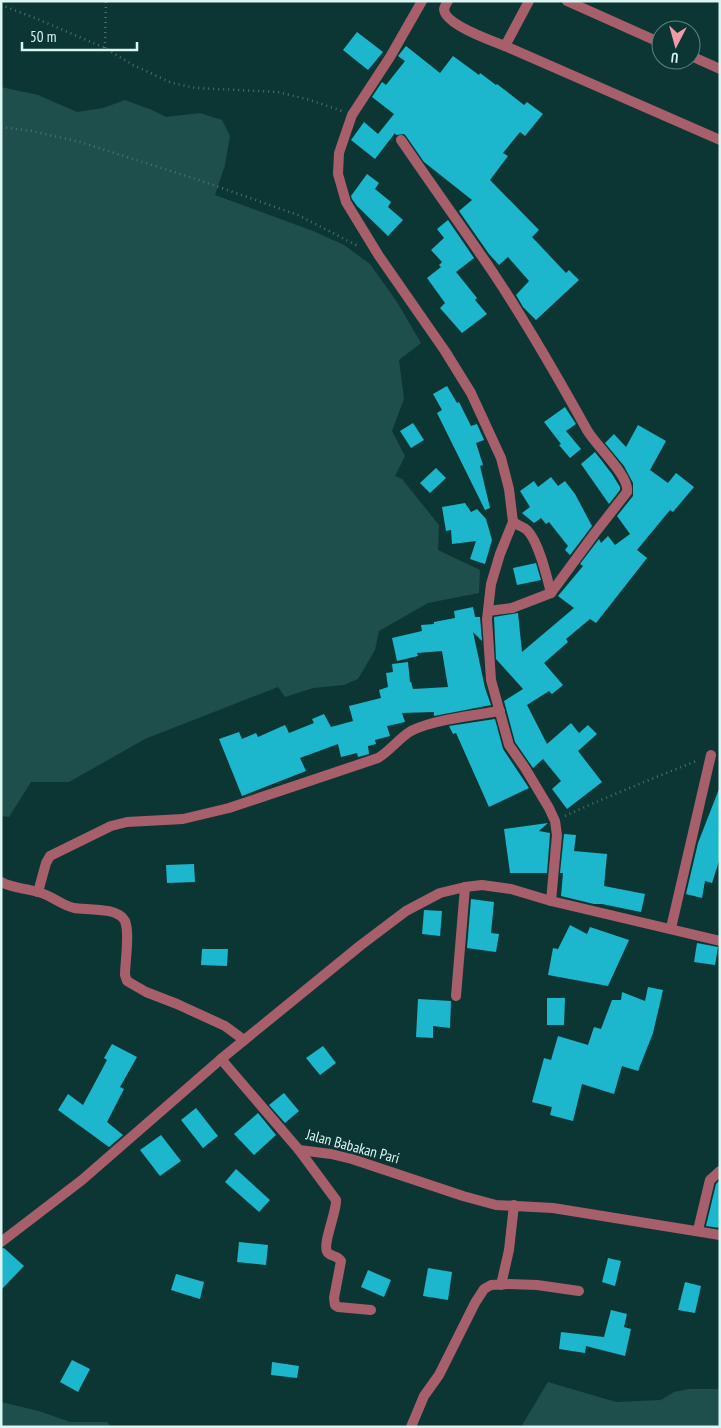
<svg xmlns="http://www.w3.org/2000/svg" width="721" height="1428" viewBox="0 0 721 1428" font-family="'PT Sans Narrow',sans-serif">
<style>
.green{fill:#1e4f4c}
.building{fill:#1cb7cc}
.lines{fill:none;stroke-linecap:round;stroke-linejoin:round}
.path{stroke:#4d7270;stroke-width:2.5;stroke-dasharray:1 4;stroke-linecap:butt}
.street{stroke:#a75f6b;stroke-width:10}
.labels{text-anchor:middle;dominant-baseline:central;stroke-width:5;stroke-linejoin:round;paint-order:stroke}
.street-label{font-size:15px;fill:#daf5f2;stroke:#0c3634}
</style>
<rect width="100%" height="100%" fill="#0c3634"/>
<g class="green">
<path d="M1,87L38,95L77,112L103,108L125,100L152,110L166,117L200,113L222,120L230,136L225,165L215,195L313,231L344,245L370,264L397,302L421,343L399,360L404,399L392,431L405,456L395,476L402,479L439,525L438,550L480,570L479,593L428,603L379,631L375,650L358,679L344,685L313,688L285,697L278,687L145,739L69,782H31L9,817L1,816Z"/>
<path d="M548,1382L616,1402L661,1400L674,1392L689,1389H720V1427H521Z"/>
<path d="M1,1402L39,1411L70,1422H107L112,1427H1Z"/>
</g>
<g class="building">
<path d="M357,32L383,52L368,70L343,50Z"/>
<path d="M406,46L440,73L453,56L479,75L480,73L496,85L497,84L524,105L527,102L543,114L525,136L520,132L503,153L508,156L490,180L539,230L532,237L566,273L569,270L579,280L536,320L523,307L516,295L529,281L508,257L499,265L489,254L459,211L472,200L424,162L406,136L404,134L396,135L395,133L375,159L351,140L364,122L378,134L394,114L372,97L382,82L386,85L405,61L398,56Z"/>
<path d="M367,174L379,183L375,189L391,202L388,207L403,220L388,236L357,206L352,199L351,196Z"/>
<path d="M448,220L474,258L456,272L477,298L475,300L487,314L462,333L440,308L445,303L427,278L441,267L439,265L442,262L431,250L444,238L437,229Z"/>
<path d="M447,386L457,403L459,402L471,426L477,424L484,440L476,443L483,465L480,466L490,508L485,510L437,413L442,410L433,394Z"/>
<path d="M565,407L576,424L566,431L581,449L570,458L559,445L561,444L544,422Z"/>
<path d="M413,423L424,440L411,448L400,431Z"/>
<path d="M638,425L666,441L650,470L668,483L676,473L694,487L673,512L670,510L637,550L647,558L596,623L590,619L566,639L568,642L544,663L563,685L552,694L549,691L527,705L547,744L571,723L579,733L588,725L597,734L578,751L602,782L567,809L552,789L561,781L543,759L533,768L515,742L504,701L523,689L496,659L494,617L518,613L522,652L574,608L558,596L583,566L580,564L599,539L601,543L608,536L615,545L630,534L617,516L633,496V483L624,466L605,443L614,434L626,447Z"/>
<path d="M595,452L612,474L620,487V490L609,504L581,464Z"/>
<path d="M436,468L446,478L430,493L420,483Z"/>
<path d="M551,477L558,486L565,481L575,494L592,526L570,555L565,550L568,546L549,522L546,524L541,518L534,523L522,513L530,507L520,491L534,481L538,487Z"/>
<path d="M465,503L471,512L477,509L486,519L492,540L485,564L470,559L476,541L452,544L451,530L446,531L442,507Z"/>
<path d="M536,563L541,580L517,585L513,568Z"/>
<path d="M473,607L475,617H480L482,641L473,632L485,688L491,705L434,716V712L402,713L405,722L387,726L390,736L375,740L376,744L368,746L369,754L358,757L357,753L341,757L338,744L300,758L306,771L242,796L219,739L239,732L242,739L256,733L258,737L285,725L289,733L314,723L312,719L324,714L331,727L353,721L349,706L381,698L379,690L388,687L386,673L393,672L392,664L408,662L410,682H411L413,689L448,687L442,651L417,653L418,656L397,661L392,638L422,631L421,625L434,624V622L455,618L454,611Z"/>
<path d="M495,719L503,749L529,788L489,807L456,733L453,734L449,726Z"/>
<path d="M719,789L720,858L712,883L705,881L702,898L686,894L698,843Z"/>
<path d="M548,823L539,831L550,833L547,873H510L504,829Z"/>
<path d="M564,834L576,835L574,851L607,854L604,886L645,894L641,912L602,904H594L561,896L563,873H560Z"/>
<path d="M194,864L195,882L167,883L166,865Z"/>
<path d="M471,899L494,902L491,933L499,934L496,952L467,948Z"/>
<path d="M424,910L442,911L440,936L422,934Z"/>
<path d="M570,925L587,934L590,927L629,940L608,986L548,975L553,948L558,949Z"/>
<path d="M697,943L718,947L715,965L694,962Z"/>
<path d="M202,949H228L227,966L201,965Z"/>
<path d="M648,987L663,990L653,1033L638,1071L622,1066L614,1094L582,1084L573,1121L550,1115L552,1107L532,1102L544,1058L551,1060L558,1036L588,1045L594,1027L601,1029L612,1000H621L622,992L645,1001Z"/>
<path d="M547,998H565L564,1025H547Z"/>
<path d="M418,999L451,1001L450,1028L433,1026V1038L416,1037Z"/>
<path d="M112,1044L137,1057L120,1087L124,1089L107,1122L123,1135L109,1147L58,1110L68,1094L83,1105L107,1060L104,1058Z"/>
<path d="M323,1046L336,1063L320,1075L306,1058Z"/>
<path d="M284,1093L299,1111L285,1123L269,1105Z"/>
<path d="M196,1108L218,1136L203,1148L181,1120Z"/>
<path d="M258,1113L276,1135L254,1155L234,1134Z"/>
<path d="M161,1135L181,1161L160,1176L140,1150Z"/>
<path d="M236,1169L270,1200L259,1212L225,1182Z"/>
<path d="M719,1181H720V1228L706,1226L716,1184Z"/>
<path d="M239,1242L268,1245L266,1265L237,1262Z"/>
<path d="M4,1248L24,1266L1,1290V1249Z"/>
<path d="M608,1258L621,1261L615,1286L602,1282Z"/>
<path d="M428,1268L452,1272L448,1300L423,1296Z"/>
<path d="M368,1270L391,1280L384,1297L361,1287Z"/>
<path d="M176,1274L204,1282L200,1299L171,1290Z"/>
<path d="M685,1282L701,1286L695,1313L678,1310Z"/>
<path d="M611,1310L627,1314L624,1327L631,1329L625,1356L586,1346L585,1353L559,1349L561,1332L604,1337Z"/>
<path d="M72,1360L90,1369L78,1392L60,1382Z"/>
<path d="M272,1362L299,1366L297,1378L271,1375Z"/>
</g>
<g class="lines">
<g class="path">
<path d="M1,5L35,18L105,48L133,65L172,83L196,88L278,92L310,100L342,111"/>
<path d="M105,48L106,1"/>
<path d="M1,127L32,131L80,142L199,180L298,215L358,246"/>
<path d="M565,816C608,796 652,779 696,761"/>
</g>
<g class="street">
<path d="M422,1L390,57L352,115L339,153L338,174L346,202L379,256L445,351L471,393L501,458L509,489L513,522L500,554L491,584L487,619L491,680L509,745L525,768L549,808L555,821L557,835L551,901"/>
<path d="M448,1C447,2 444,8 444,9C444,24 492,41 505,46"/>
<path d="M529,1L505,46L720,140"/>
<path d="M567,1L661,43"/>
<path d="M691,56L720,69"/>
<path d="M401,140C431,184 462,227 492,271C526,322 557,376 587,430C596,446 630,476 627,492L595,533L551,593L512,608L488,611"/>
<path d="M513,522C517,525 524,527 527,530C539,542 547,577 551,593"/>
<path d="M1,882C14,889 25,888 38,892C51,895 61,905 74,908C87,910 118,907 125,921C130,933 125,962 125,975L127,981L146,992L177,1004L225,1026L244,1040"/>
<path d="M38,892L46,863L50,856L111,826L127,822L183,819L229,808L378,758C390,751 399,738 411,731C432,720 475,715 500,711"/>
<path d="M671,928L711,755"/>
<path d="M456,996L465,887"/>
<path d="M221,1059L299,1150L331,1154L352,1159L463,1196L496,1205L553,1208L720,1235"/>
<path d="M299,1150L336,1200C337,1212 321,1246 328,1253C332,1257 337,1255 341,1261L334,1298L335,1305L338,1307L371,1310"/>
<path d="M698,1230L709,1184L710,1180L720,1171"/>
<path d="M1,1242L82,1180L221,1059L361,945L406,911L440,893L465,887L482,885L511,889L551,901L720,941"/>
<path d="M501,1285L509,1250L514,1205"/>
<path d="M411,1427L424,1396L439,1375L475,1303L484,1289L491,1285L509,1284L537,1285L579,1291"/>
</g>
</g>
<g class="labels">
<g class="street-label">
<text transform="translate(353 1146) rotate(15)">Jalan Babakan Pari</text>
</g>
</g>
<rect width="721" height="1428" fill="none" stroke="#daf5f2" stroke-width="5"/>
<g transform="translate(676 45) rotate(186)"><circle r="24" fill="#0c3634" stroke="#5e8280"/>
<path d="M0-4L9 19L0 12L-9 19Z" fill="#f39aa8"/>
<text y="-8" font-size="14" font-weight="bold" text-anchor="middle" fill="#daf5f2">U</text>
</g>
<path d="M22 42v8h115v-8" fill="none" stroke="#daf5f2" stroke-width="2.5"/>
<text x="30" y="42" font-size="15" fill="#daf5f2" stroke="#0c3634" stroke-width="4" paint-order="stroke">50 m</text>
</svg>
